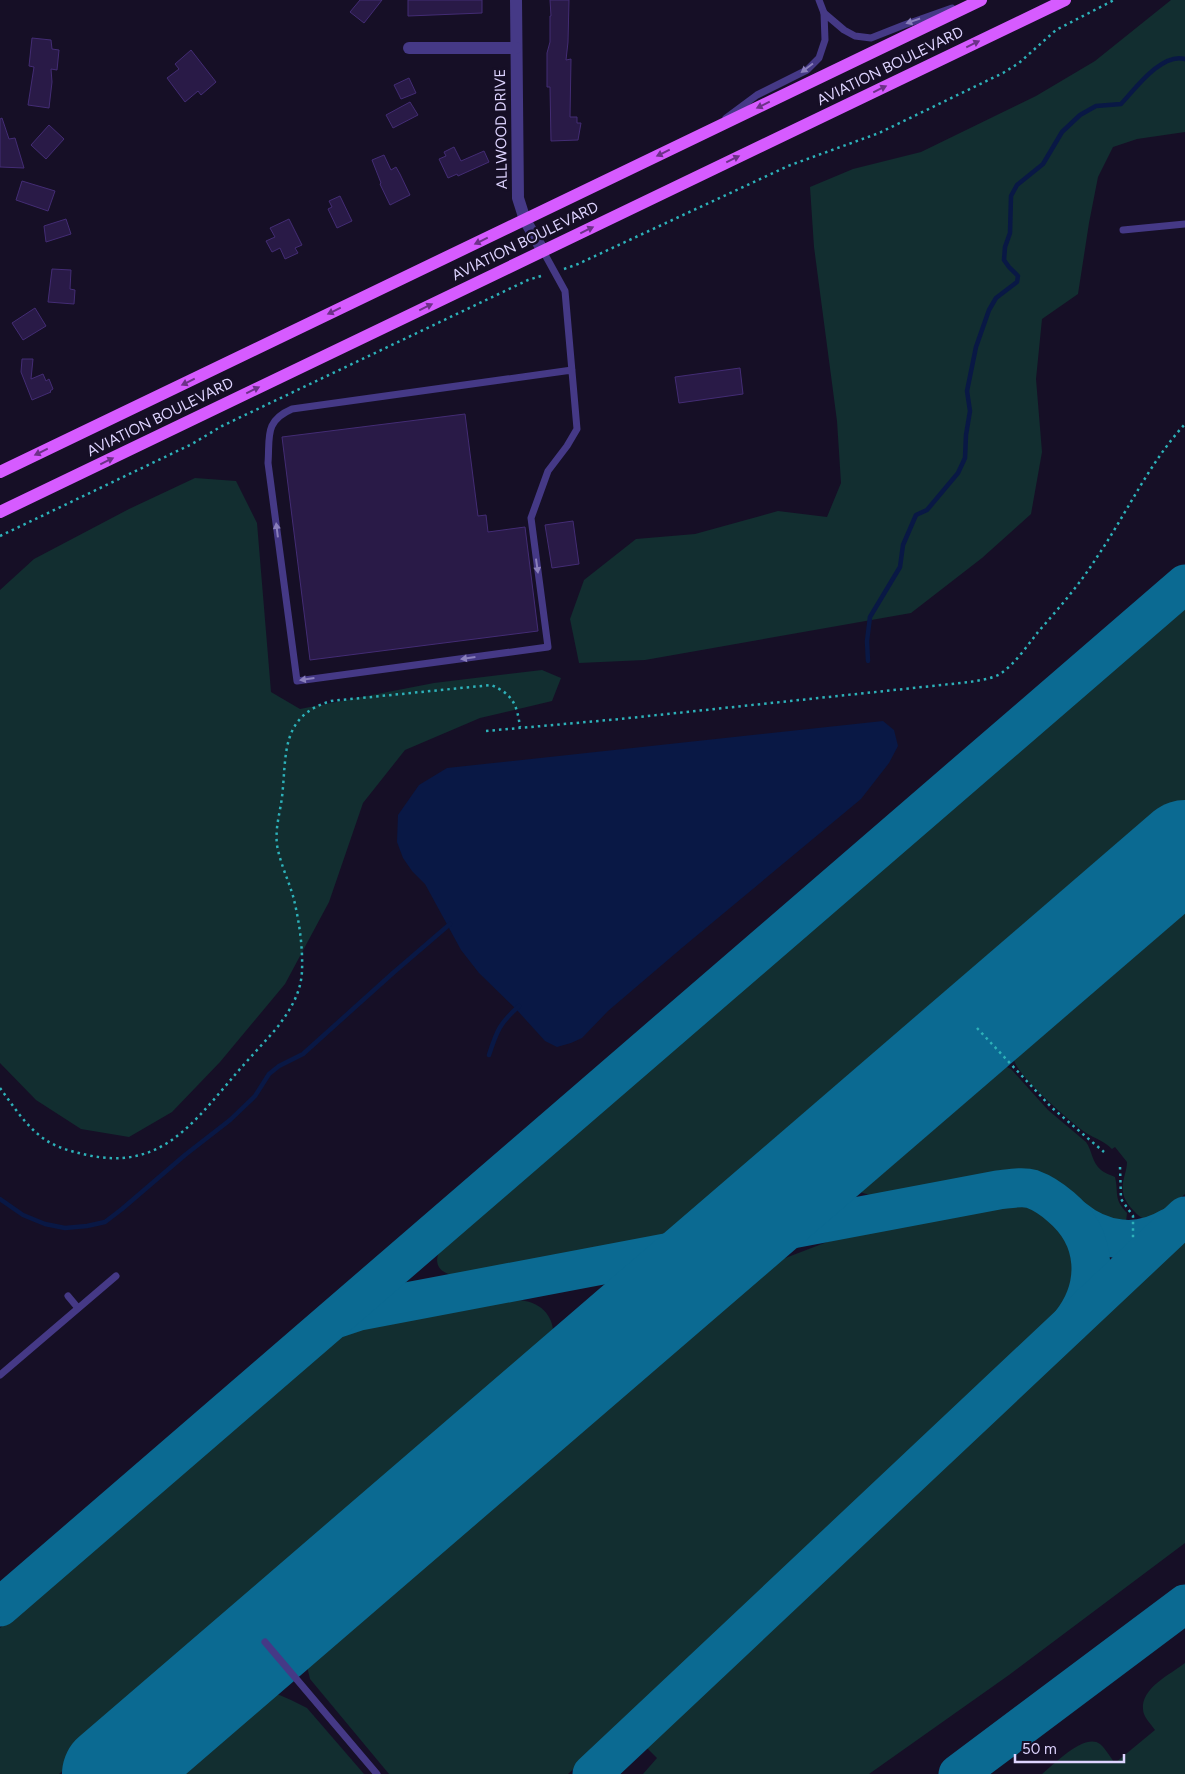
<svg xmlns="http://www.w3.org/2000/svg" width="1185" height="1774" viewBox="0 0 1185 1774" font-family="Figtree,sans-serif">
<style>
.green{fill:#122e30}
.water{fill:#091845}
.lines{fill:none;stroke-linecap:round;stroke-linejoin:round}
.stream{stroke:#091845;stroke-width:4.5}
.taxiway{stroke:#0b6a92;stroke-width:39}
.runway{stroke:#0b6a92;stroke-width:98}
.building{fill:#291a47;stroke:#432c74}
.path{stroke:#2db1b9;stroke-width:2.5;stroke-dasharray:2.5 4;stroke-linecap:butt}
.lane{stroke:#453986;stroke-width:7}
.street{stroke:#453986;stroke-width:12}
.primary{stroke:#d65bff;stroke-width:12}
.oneway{fill:#8a7fbc}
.oneway2{fill:#6c3188}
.labels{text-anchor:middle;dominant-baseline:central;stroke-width:5;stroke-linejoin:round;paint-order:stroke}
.street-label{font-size:15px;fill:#ded4ff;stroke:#160f26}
</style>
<rect width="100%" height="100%" fill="#160f26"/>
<g class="green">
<path d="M1171,0H1185V132L1137,139L1113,147L1098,177L1089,223L1078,294L1042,319L1036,379L1042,452L1031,514L982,558L911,613L645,660L579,663L570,619L584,580L636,539L695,534L778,511L827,517L841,483L837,421L814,247L810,187L853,169L921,152L1036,96L1095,61Z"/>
<path d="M195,478L236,481L257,523L271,692L300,709L434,683L542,670L561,678L552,701L480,718L405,750L363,803L329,902L285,984L220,1062L172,1112L129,1137L81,1129L36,1100L0,1063V590L34,559L129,509Z"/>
<path d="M1185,605V803L687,1231L674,1235L464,1276C439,1277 428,1262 446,1242Z"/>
<path d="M1185,893V1194C1172,1205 1150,1231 1135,1212C1129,1206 1124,1200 1123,1192C1121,1182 1127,1172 1127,1162L1115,1147L1112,1149C1104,1141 1096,1139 1086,1133C1068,1120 1027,1084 1016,1065C1012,1058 1013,1049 1013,1042Z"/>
<path d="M987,1061L1000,1064L1011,1069L1048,1110L1086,1142C1092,1150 1092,1163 1101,1170C1104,1173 1111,1175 1115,1177C1119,1194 1113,1198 1127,1213L1126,1222C1117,1221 1108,1219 1100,1215C1070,1198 1058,1173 1017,1173C983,1172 947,1184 913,1190C896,1194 877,1199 860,1192C855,1184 856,1176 861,1169Z"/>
<path d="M1008,1206C1017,1206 1026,1206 1035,1209C1044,1212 1053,1220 1059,1227C1085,1255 1077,1287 1057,1314L568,1774H389L310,1679L303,1650L712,1302L751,1275L775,1262L827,1242L847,1236Z"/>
<path d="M1185,1238V1543L1009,1675L869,1774H643L657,1758L646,1747Z"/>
<path d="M517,1300C549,1301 562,1329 547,1356L59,1774H0V1628L336,1338L357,1330Z"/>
<path d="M1185,1663V1774H1042C1053,1765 1085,1732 1100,1744C1106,1749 1110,1757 1115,1763L1155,1730C1151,1724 1143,1717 1143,1709C1141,1688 1171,1674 1185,1663Z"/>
<path d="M261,1687L291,1700L307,1708L364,1774H161Z"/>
</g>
<path class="water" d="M883,721L894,730L898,746L889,763L861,799L683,947L608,1011L582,1038L571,1043L557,1047L545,1041L516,1009L479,973L461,950L425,884L412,871L403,858L397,842L398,815L419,785L447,768Z"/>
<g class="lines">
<g class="stream">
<path d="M868,661L867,641L870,617L900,567L903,545L916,515L927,510L958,473L965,458L966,435L970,411L967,391L976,347L989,310L996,298L1017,282L1018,276L1009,267L1004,260L1005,247L1010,233L1011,196L1017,185L1043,164L1062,132L1080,115L1096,106L1121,104C1135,89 1162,52 1185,59"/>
<path d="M489,1055C497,1030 500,1023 519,1006"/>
<path d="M0,1199L23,1215L45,1224L65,1228L87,1226L105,1222L122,1209L185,1155L230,1120L255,1096L269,1074L279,1066L303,1054L393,973L450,924"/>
</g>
<g class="taxiway">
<path d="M1073,1218C1102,1242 1138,1247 1171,1227"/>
<path d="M338,1318L359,1311L998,1190C1008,1189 1022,1186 1032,1189C1043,1193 1053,1200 1061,1207C1098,1238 1100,1286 1071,1323"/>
<path d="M0,1607L1185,584"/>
<path d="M592,1774L1185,1216"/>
<path d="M958,1774L1185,1604"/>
</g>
<path class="runway" d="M111,1774L1185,849"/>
</g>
<g class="building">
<path d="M360,0H382L364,23L350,12Z"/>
<path d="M408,0H482V13L408,16Z"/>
<path d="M550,0H569L568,42L566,60L571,59L570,117H577V123H581L578,140L551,141L550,87H547V53L550,42V16H551Z"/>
<path d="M32,38L51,40L52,49L59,50L57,70L51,69L52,82L49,108L28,105L34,67L29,66Z"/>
<path d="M191,50L216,82L201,95L198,91L185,102L167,78L179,69L175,64Z"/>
<path d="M409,78L416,93L401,99L394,85Z"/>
<path d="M410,102L418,115L393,128L386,115Z"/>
<path d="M2,118L9,139L15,138L24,168L0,167V119Z"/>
<path d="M49,125L64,139L46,159L31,145Z"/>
<path d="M454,147L461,161L484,151L489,162L458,176L457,174L448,178L439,159L446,156L444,152Z"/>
<path d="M384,155L391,170L396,167L400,174L410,195L390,205L380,184L381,183L372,160Z"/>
<path d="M22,181L55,191L48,211L16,200Z"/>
<path d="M340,196L352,221L337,228L328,209L332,207L329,201Z"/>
<path d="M66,219L71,234L46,242L44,226Z"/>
<path d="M289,219L302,245L295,248L298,253L285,259L280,248L272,252L266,241L275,237L270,228Z"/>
<path d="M52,269L71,270L70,289L75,290L74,304L48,302Z"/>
<path d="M35,308L46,326L23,340L12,323Z"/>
<path d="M22,359H33L31,379L43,374L46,381L49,379L53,389L50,391L51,392L32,400L21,372Z"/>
<path d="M740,368L743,394L679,403L675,377Z"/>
<path d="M465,414L478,516L486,515L488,532L525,527L538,631L310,660L282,437Z"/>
<path d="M573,521L579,564L552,568L545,525Z"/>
</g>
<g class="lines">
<g class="path">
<path d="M564,269L578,264L788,166L879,133L1003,73L1019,63L1056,30L1114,0"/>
<path d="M0,536L192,444L222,426L528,280L544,275"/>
<path d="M486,731L620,719L970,682C980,680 991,679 1000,674C1015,664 1027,646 1038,632C1059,608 1080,584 1097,557C1127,513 1149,463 1185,424"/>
<path d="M977,1028L1051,1107L1104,1152"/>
<path d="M0,1088C12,1104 23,1122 39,1135C53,1147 70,1151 87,1155C156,1170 188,1130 228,1083C243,1065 260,1047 276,1029C289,1012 301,994 302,971C303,947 299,919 293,896C288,879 280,863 277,845C275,828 280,813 282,797C287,754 280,716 331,701L491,685C513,694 517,705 520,727"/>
<path d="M1120,1167L1121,1199L1133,1216V1240"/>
</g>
<g class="lane">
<path d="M819,0L824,13"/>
<path d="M726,118L757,95L807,70L819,58L825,40L824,13L844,30L855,36L871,38L904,25L952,8"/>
<path d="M1123,230L1185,224"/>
<path d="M543,251L565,291L577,429L567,446L548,471L531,518L548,647L297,681L268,463C270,437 264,421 292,409L572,370"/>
<path d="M68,1296L78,1308"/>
<path d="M0,1375L116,1276"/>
<path d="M265,1642L377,1774"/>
</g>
<g class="street">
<path d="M516,0L518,198L525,220L543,251"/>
<path d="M409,48H516"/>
</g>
<g class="primary">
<path d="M0,472L981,0"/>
<path d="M0,512L1065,0"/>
</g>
</g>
<defs><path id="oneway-solid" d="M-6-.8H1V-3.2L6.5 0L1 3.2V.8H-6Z" transform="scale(1.25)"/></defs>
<g class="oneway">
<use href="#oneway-solid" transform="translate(913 21) rotate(161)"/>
<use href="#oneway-solid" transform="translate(807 68) rotate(143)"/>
<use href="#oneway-solid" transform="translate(277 530) rotate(-97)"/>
<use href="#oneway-solid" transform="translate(537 566) rotate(82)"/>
<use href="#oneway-solid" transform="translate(468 658) rotate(172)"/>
<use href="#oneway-solid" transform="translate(307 679) rotate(172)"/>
</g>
<g class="oneway2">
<use href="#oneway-solid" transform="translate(973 44) rotate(-26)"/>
<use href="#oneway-solid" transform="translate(880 89) rotate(-26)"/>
<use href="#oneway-solid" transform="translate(763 105) rotate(154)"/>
<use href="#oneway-solid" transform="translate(663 153) rotate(154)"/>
<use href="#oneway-solid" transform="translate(733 159) rotate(-26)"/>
<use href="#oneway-solid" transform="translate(587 230) rotate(-26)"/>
<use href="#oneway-solid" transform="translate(481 241) rotate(154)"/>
<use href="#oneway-solid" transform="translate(426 307) rotate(-26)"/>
<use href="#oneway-solid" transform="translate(334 311) rotate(154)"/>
<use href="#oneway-solid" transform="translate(188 382) rotate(154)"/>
<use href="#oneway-solid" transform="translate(253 390) rotate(-26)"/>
<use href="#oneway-solid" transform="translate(41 452) rotate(154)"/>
<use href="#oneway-solid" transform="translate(107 461) rotate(-26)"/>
</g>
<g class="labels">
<g class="street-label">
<text transform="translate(890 66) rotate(-26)">AVIATION BOULEVARD</text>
<text transform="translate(501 129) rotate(-91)">ALLWOOD DRIVE</text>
<text transform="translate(525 241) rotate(-26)">AVIATION BOULEVARD</text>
<text transform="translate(160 417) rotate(-26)">AVIATION BOULEVARD</text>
</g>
</g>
<path d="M1015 1754v8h109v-8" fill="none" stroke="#ded4ff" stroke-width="2.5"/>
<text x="1022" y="1754" font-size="15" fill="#ded4ff" stroke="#160f26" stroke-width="4" paint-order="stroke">50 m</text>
</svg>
